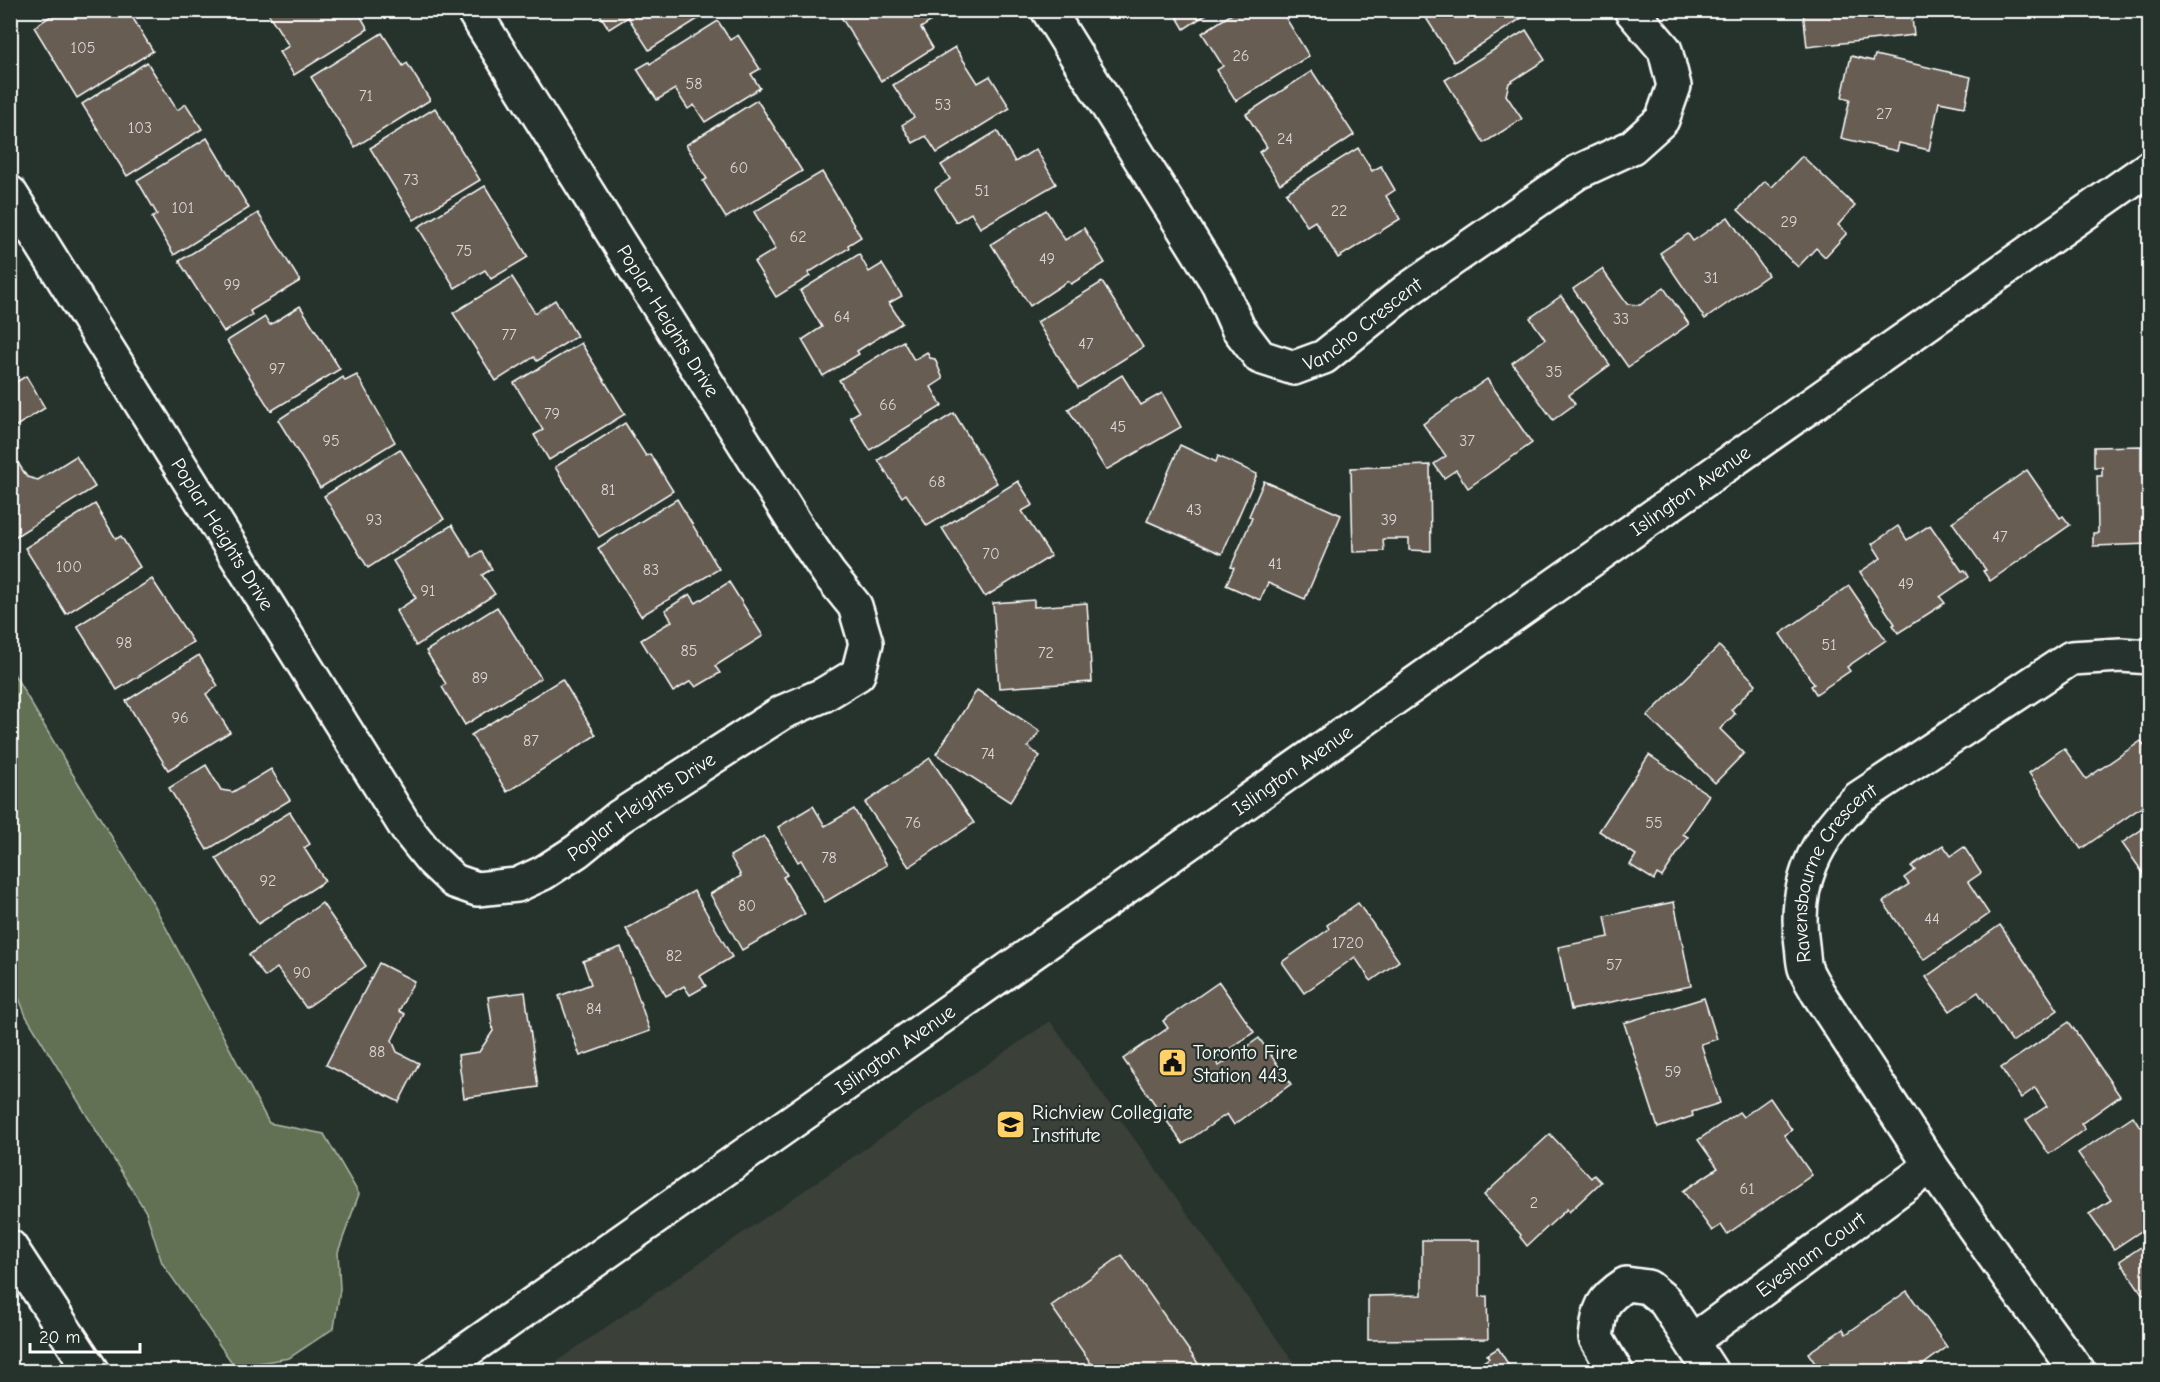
<svg xmlns="http://www.w3.org/2000/svg" width="2160" height="1382" viewBox="0 0 2160 1382" font-family="'Comic Neue',sans-serif">
<style>
.built{fill:#3a4038}
.green{fill:#627153;stroke:#b0b8a9;stroke-width:1.5}
.building{fill:#675d53;stroke:#fff;stroke-width:1.5}
.lines{fill:none;stroke-linecap:round;stroke-linejoin:round}
.minor-casing{stroke:#fff;stroke-width:38}
.major-casing{stroke:#fff;stroke-width:38}
.minor{stroke:#26332d;stroke-width:33}
.major{stroke:#26332d;stroke-width:33}
.labels{text-anchor:middle;dominant-baseline:central;stroke-width:4.5;stroke-linejoin:round;paint-order:stroke}
.number-label{font-size:16px;fill:#d9d6d4}
.street-label{font-size:20px;fill:#fff;stroke:#26332d}
.poi-label{font-size:20px;fill:#fff;stroke:#26332d;text-anchor:start}
</style>
<rect width="100%" height="100%" fill="#26332d"/>
<filter id="ink" filterUnits="userSpaceOnUse"><feTurbulence type="fractalNoise" baseFrequency=".0167" numOctaves="2"/><feDisplacementMap in="SourceGraphic" scale="12" xChannelSelector="R" yChannelSelector="G"/><feConvolveMatrix kernelMatrix="1 2 1 2 8 2 1 2 1" color-interpolation-filters="sRGB"/></filter>
<g filter="url(#ink)">
<path class="built" d="M1050,1021L1300,1371L541,1372Z"/>
<path class="green" d="M11,669L72,773L153,903L269,1123L324,1134L359,1194L338,1252L340,1289L334,1328L289,1358L235,1367L162,1263L146,1212L26,1016L10,975Z"/>
<g class="building">
<path d="M60,10H128L153,51L77,98L34,27Z"/>
<path d="M266,10H357L368,29L294,75L279,52L289,46Z"/>
<path d="M597,10H708L709,12L649,50L628,17L609,29Z"/>
<path d="M844,10H923L930,22L921,28L933,48L881,81L839,14Z"/>
<path d="M1173,10H1213L1184,29Z"/>
<path d="M1238,10H1281L1309,56L1236,101L1217,70L1223,66L1202,33Z"/>
<path d="M1421,10H1526L1528,14L1454,62Z"/>
<path d="M1911,10L1914,35L1807,47L1803,11Z"/>
<path d="M718,21L730,40L738,35L760,69L751,74L760,88L705,122L694,105L688,109L675,89L657,100L637,69L649,62L650,64Z"/>
<path d="M1526,30L1545,60L1509,83L1506,95L1522,119L1484,143L1445,80Z"/>
<path d="M382,33L403,66L407,63L430,100L355,147L311,77Z"/>
<path d="M955,47L978,83L990,76L1010,108L937,153L926,136L913,143L902,125L914,117L893,85Z"/>
<path d="M1875,55L1971,77L1965,107L1939,102L1929,150L1899,143L1897,151L1841,138L1850,99L1842,97L1851,56L1873,61Z"/>
<path d="M147,62L177,110L186,104L202,129L127,176L82,104Z"/>
<path d="M1312,71L1354,135L1280,184L1259,152L1267,147L1246,114Z"/>
<path d="M757,100L802,171L726,218L703,181L707,179L686,145Z"/>
<path d="M435,108L480,180L414,220L370,148Z"/>
<path d="M997,131L1015,162L1036,149L1056,184L980,228L971,213L956,222L935,189L950,179L941,165Z"/>
<path d="M207,138L249,208L174,255L152,218L157,214L137,180Z"/>
<path d="M1358,148L1372,171L1381,166L1395,190L1386,196L1400,219L1338,258L1315,221L1307,226L1286,193Z"/>
<path d="M1802,156L1855,206L1838,225L1847,233L1825,257L1816,248L1798,267L1738,210L1765,181L1772,187Z"/>
<path d="M822,172L861,237L848,245L849,248L808,273L810,276L776,297L754,262L776,249L754,212Z"/>
<path d="M485,186L528,257L491,279L485,270L455,288L418,227Z"/>
<path d="M1046,210L1065,240L1084,228L1105,263L1071,284L1068,281L1030,306L991,244Z"/>
<path d="M258,213L300,281L250,311L252,315L224,332L179,261Z"/>
<path d="M1728,217L1768,275L1705,319L1660,253L1688,234L1693,241Z"/>
<path d="M859,254L869,272L882,264L902,296L889,303L902,323L857,351L859,354L823,376L802,340L822,327L800,291Z"/>
<path d="M1602,269L1627,304L1640,305L1664,288L1689,324L1628,367L1573,289Z"/>
<path d="M512,277L535,313L555,300L577,336L537,361L534,357L496,381L453,313Z"/>
<path d="M1102,282L1143,347L1078,388L1037,322Z"/>
<path d="M1561,296L1610,365L1569,395L1575,404L1553,420L1512,363L1545,339L1530,318Z"/>
<path d="M300,306L340,369L271,411L227,341L265,317L270,325Z"/>
<path d="M903,341L914,360L927,352L930,358L935,359L943,379L931,387L942,406L870,450L850,417L859,412L839,380Z"/>
<path d="M581,343L625,414L549,460L534,435L543,430L514,383Z"/>
<path d="M357,375L395,442L320,488L278,420L343,377L345,381Z"/>
<path d="M1122,375L1141,405L1162,393L1181,427L1106,470L1068,409Z"/>
<path d="M26,376L45,408L10,430V386Z"/>
<path d="M1487,379L1532,443L1468,488L1456,470L1444,478L1434,464L1446,456L1423,424Z"/>
<path d="M954,413L997,483L927,526L906,494L902,497L878,460Z"/>
<path d="M625,423L646,456L650,454L673,491L599,537L555,467Z"/>
<path d="M1180,445L1216,462L1218,456L1257,474L1222,554L1147,521Z"/>
<path d="M2141,446V476H2150V544L2093,546V533H2098L2097,476H2102V467H2094V447Z"/>
<path d="M400,449L444,519L368,568L324,496Z"/>
<path d="M11,452L27,477L38,480L76,456L95,487L13,538L10,534Z"/>
<path d="M1430,465L1431,551L1409,550V539H1383L1384,551L1353,552L1351,468Z"/>
<path d="M2027,470L2060,518L2063,516L2070,525L1990,581L1983,571L1986,570L1952,522Z"/>
<path d="M1018,481L1033,505L1022,511L1051,556L985,597L942,528Z"/>
<path d="M1264,481L1341,515L1305,599L1268,583L1260,600L1226,585L1234,568L1231,567L1252,518L1249,516Z"/>
<path d="M677,499L719,569L641,616L598,548Z"/>
<path d="M95,504L116,539L121,536L140,567L66,614L25,548Z"/>
<path d="M452,525L472,557L481,551L492,569L482,575L495,594L416,646L396,611L416,598L393,561Z"/>
<path d="M1930,525L1962,571L1965,570L1969,577L1940,597L1945,603L1898,633L1893,625L1895,624L1860,572L1881,558L1872,544L1898,526L1907,540Z"/>
<path d="M152,579L193,642L117,690L77,626Z"/>
<path d="M729,582L763,636L715,666L720,673L696,687L691,681L673,692L641,640L672,621L665,610L690,594L696,603Z"/>
<path d="M1849,586L1886,640L1847,667L1850,671L1816,694L1811,686L1814,684L1780,634Z"/>
<path d="M1034,600V607L1087,603L1092,682L999,688L993,603Z"/>
<path d="M497,607L541,678L465,725L442,687L446,684L426,651Z"/>
<path d="M1719,646L1756,684L1731,710L1735,714L1720,729L1744,753L1715,783L1647,716Z"/>
<path d="M199,655L218,686L206,694L230,732L168,770L126,701Z"/>
<path d="M562,679L596,735L507,792L471,735Z"/>
<path d="M977,690L1040,731L1028,747L1040,756L1010,802L936,754Z"/>
<path d="M2141,741L2150,754V801L2081,849L2029,773L2064,748L2086,779Z"/>
<path d="M1649,755L1709,795L1683,834L1688,837L1662,877L1657,874L1654,880L1630,865L1636,855L1599,831Z"/>
<path d="M930,758L974,823L909,867L865,803Z"/>
<path d="M206,765L221,790L233,792L271,769L290,800L207,850L169,788Z"/>
<path d="M813,806L825,826L854,809L887,865L825,902L801,860L798,862L778,827Z"/>
<path d="M290,812L310,844L304,848L325,881L258,924L216,858Z"/>
<path d="M2150,824V883L2122,843Z"/>
<path d="M764,836L787,875L783,877L805,914L742,950L710,894L741,876L730,856Z"/>
<path d="M1943,845L1951,856L1964,847L1981,873L1968,882L1989,914L1924,960L1883,902L1909,884L1904,878L1915,870L1911,866Z"/>
<path d="M694,891L732,957L700,976L706,986L690,995L684,986L666,996L626,929Z"/>
<path d="M1674,902L1691,986L1571,1010L1558,947L1609,937L1605,916Z"/>
<path d="M322,903L366,966L306,1008L277,968L265,977L249,955Z"/>
<path d="M1358,903L1399,961L1371,981L1355,957L1304,993L1282,962L1329,929L1327,925Z"/>
<path d="M2000,925L2058,1010L2012,1042L1978,992L1950,1011L1926,977Z"/>
<path d="M621,947L650,1031L580,1056L559,996L591,984L583,961Z"/>
<path d="M379,963L414,981L399,1011L405,1014L392,1040L397,1052L419,1063L399,1102L326,1065Z"/>
<path d="M1219,982L1254,1032L1214,1060L1219,1066L1259,1038L1291,1084L1234,1125L1227,1114L1183,1144L1123,1059L1168,1028L1163,1021Z"/>
<path d="M525,992L538,1087L464,1098L458,1055L479,1052L493,1031L488,997Z"/>
<path d="M1704,998L1717,1039L1701,1044L1720,1103L1692,1112L1693,1116L1658,1128L1624,1023Z"/>
<path d="M2069,1022L2120,1096L2081,1124L2085,1129L2049,1154L2026,1120L2047,1106L2035,1088L2021,1098L2001,1068Z"/>
<path d="M1770,1098L1792,1130L1784,1135L1812,1175L1727,1234L1721,1225L1712,1231L1683,1191L1718,1168L1698,1140L1739,1112L1743,1117Z"/>
<path d="M2133,1116L2140,1127L2150,1120V1212L2145,1215L2150,1221V1225L2114,1249L2089,1214L2111,1200L2078,1153Z"/>
<path d="M1550,1134L1591,1178L1594,1175L1601,1182L1569,1212L1567,1209L1527,1246L1520,1237L1521,1235L1484,1195Z"/>
<path d="M1422,1240H1480V1297L1487,1296L1488,1339L1368,1340V1296L1422,1295Z"/>
<path d="M2150,1241V1291L2143,1295L2120,1261Z"/>
<path d="M1122,1255L1204,1372H1097L1051,1306Z"/>
<path d="M1907,1291L1947,1347L1913,1372H1821L1808,1353L1843,1329L1846,1334Z"/>
<path d="M1498,1348L1513,1372H1468L1489,1358L1487,1355Z"/>
</g>
<g class="lines">
<defs>
<g id="minor">
<path id="s1" d="M1048,10L1219,285L1238,328L1260,357L1294,368L1324,357L1406,291L1578,172L1632,147L1662,120L1674,86L1665,50L1631,10"/>
<path id="s2" d="M10,193L407,829L431,859L454,881L477,889L517,885L543,873L577,851L619,817L783,712L823,695L858,674L866,643L855,606L829,574L799,530L473,10"/>
<path id="s3" d="M1692,1341L1931,1166"/>
<path d="M1616,1372L1596,1338C1600,1308 1600,1301 1626,1284L1648,1287L1665,1301L1711,1372"/>
<path id="s4" d="M2078,1372L2018,1290L1931,1166L1818,993C1814,985 1808,977 1805,968C1803,961 1803,953 1802,945C1793,885 1815,838 1859,798L2071,658L2121,655L2150,657"/>
</g>
<g id="major">
<path d="M10,1247L92,1372"/>
<path id="s5" d="M436,1372L2150,167"/>
</g>
</defs>
<use href="#minor" class="minor-casing"/>
<use href="#major" class="major-casing"/>
<use href="#minor" class="minor"/>
<use href="#major" class="major"/>
</g>
</g>
<defs>
<symbol id="civic-square" viewBox="-11 -11 22 22"><rect x="-9" y="-9" width="18" height="18" rx="4" fill="#ffd166" stroke="#26332d"/><path d="M-.6-6.5H3V-4.5H.6V-3L4-1V1h2V6H-6V1h2V-1L-.6-3ZM-1.2 2.5V6h2.4V2.5Z" fill="#111"/></symbol>
<symbol id="school-square" viewBox="-11 -11 22 22"><rect x="-9" y="-9" width="18" height="18" rx="4" fill="#ffd166" stroke="#26332d"/><path d="M0-5L7-2L0 1L-7-2ZM-4 1L0 2.5L4 1V4Q0 6-4 4Z" fill="#111"/></symbol>
</defs>
<g fill-rule="evenodd">
<use href="#civic-square" x="1156" y="1046" width="33" height="33"/>
<use href="#school-square" x="994" y="1108" width="33" height="33"/>
</g>
<g class="labels">
<g class="number-label">
<text x="83" y="48">105</text>
<text x="1241" y="56">26</text>
<text x="694" y="84">58</text>
<text x="366" y="96">71</text>
<text x="943" y="105">53</text>
<text x="1884" y="114">27</text>
<text x="140" y="128">103</text>
<text x="1285" y="139">24</text>
<text x="739" y="168">60</text>
<text x="411" y="180">73</text>
<text x="982" y="191">51</text>
<text x="183" y="208">101</text>
<text x="1339" y="211">22</text>
<text x="1789" y="222">29</text>
<text x="798" y="237">62</text>
<text x="464" y="251">75</text>
<text x="1047" y="259">49</text>
<text x="1711" y="278">31</text>
<text x="232" y="285">99</text>
<text x="842" y="317">64</text>
<text x="1621" y="319">33</text>
<text x="509" y="335">77</text>
<text x="1086" y="344">47</text>
<text x="277" y="369">97</text>
<text x="1554" y="372">35</text>
<text x="888" y="405">66</text>
<text x="552" y="414">79</text>
<text x="1118" y="427">45</text>
<text x="331" y="441">95</text>
<text x="1467" y="441">37</text>
<text x="937" y="482">68</text>
<text x="608" y="490">81</text>
<text x="1194" y="510">43</text>
<text x="374" y="520">93</text>
<text x="1389" y="520">39</text>
<text x="2000" y="537">47</text>
<text x="991" y="554">70</text>
<text x="1275" y="564">41</text>
<text x="69" y="567">100</text>
<text x="651" y="570">83</text>
<text x="1906" y="584">49</text>
<text x="428" y="591">91</text>
<text x="124" y="643">98</text>
<text x="1829" y="645">51</text>
<text x="689" y="651">85</text>
<text x="1046" y="653">72</text>
<text x="480" y="678">89</text>
<text x="180" y="718">96</text>
<text x="531" y="741">87</text>
<text x="988" y="754">74</text>
<text x="913" y="823">76</text>
<text x="1654" y="823">55</text>
<text x="829" y="858">78</text>
<text x="268" y="881">92</text>
<text x="747" y="906">80</text>
<text x="1932" y="919">44</text>
<text x="1348" y="943">1720</text>
<text x="674" y="956">82</text>
<text x="1614" y="965">57</text>
<text x="302" y="973">90</text>
<text x="594" y="1009">84</text>
<text x="377" y="1052">88</text>
<text x="1673" y="1072">59</text>
<text x="1747" y="1189">61</text>
<text x="1534" y="1203">2</text>
</g>
<g class="street-label">
<text transform="translate(668 321) rotate(58)">Poplar Heights Drive</text>
<text stroke="none"><textPath href="#s1" startOffset="525">Vancho Crescent</textPath></text>
<text stroke="none"><textPath href="#s5" startOffset="1533">Islington Avenue</textPath></text>
<text stroke="none"><textPath href="#s2" startOffset="402">Poplar Heights Drive</textPath></text>
<text stroke="none"><textPath href="#s5" startOffset="1047">Islington Avenue</textPath></text>
<text stroke="none"><textPath href="#s2" startOffset="1032">Poplar Heights Drive</textPath></text>
<text stroke="none"><textPath href="#s4" startOffset="594">Ravensbourne Crescent</textPath></text>
<text stroke="none"><textPath href="#s5" startOffset="561">Islington Avenue</textPath></text>
<text stroke="none"><textPath href="#s3" startOffset="147">Evesham Court</textPath></text>
</g>
<g class="poi-label">
<text x="1193" y="1052">Toronto Fire<tspan x="1193" dy="23">Station 443</tspan></text>
<text x="1032" y="1112">Richview Collegiate<tspan x="1032" dy="23">Institute</tspan></text>
</g>
</g>
<rect width="2160" height="1382" fill="none" stroke="#26332d" stroke-width="36"/>
<rect x="18" y="18" width="2124" height="1346" fill="none" stroke="#fff" stroke-width="2" filter="url(#ink)"/>
<path d="M30 1343v9h110v-9" fill="none" stroke="#ffffff" stroke-width="3"/>
<text x="39" y="1343" font-size="18" fill="#ffffff" stroke="#26332d" stroke-width="4.5" paint-order="stroke">20 m</text>
</svg>
